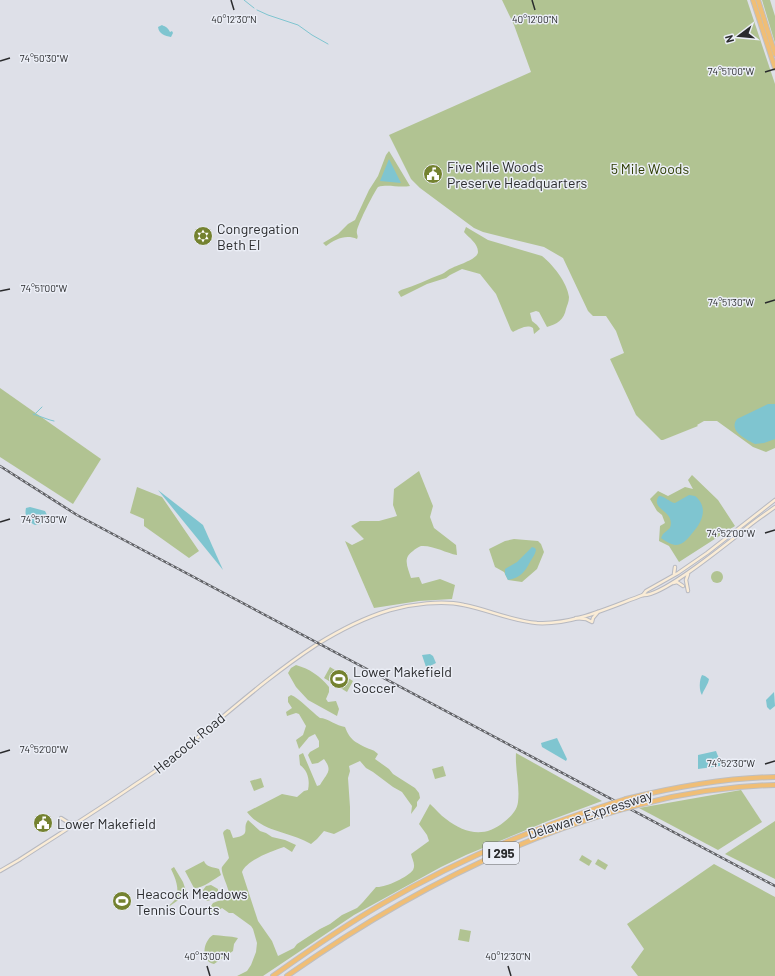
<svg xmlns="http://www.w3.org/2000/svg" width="775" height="976" viewBox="0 0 775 976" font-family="Barlow,sans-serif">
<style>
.green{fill:#b1c392}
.water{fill:#7fc5d0}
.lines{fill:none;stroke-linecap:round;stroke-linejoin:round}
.stream{stroke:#7fc5d0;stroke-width:1}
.secondary-casing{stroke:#b7b9c1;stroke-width:4.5}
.motorway-casing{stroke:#bfbfc0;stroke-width:6}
.secondary{stroke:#faecd6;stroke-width:2.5}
.motorway{stroke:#f0be76;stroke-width:4}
.rail-casing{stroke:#606165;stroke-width:2.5}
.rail{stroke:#ebeef6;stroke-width:1;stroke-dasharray:3;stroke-linecap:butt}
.motorway-bridge-casing{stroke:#bfbfc0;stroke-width:6;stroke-linecap:butt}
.motorway-bridge{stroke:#f0be76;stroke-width:4}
.ticks{fill:none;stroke:#2a2b2d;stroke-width:1.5}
.labels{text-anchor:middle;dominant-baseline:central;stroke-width:3;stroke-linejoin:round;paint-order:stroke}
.shield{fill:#ebeef6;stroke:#646669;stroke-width:1}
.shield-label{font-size:13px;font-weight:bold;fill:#2a2b2d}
.poi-label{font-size:14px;fill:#2a2b2d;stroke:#ebeef6;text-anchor:start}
.park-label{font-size:14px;fill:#2e3d02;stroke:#ebeef6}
.street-label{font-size:14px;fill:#2a2b2d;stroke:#ebeef6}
.ticks-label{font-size:10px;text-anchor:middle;fill:#2a2b2d;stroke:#ebeef6;stroke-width:3;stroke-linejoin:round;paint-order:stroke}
</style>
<rect width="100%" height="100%" fill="#dee0e8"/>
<g class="green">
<path d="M502,0H747L775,84V448L766,452L753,447L717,421H704L697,425L698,426L663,440H661L636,415L610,359L624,353L616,331L606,316H593L588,311L563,258L544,247L483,232L474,228L420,188L411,179L389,135L531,72L514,25Z"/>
<path d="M762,0H770L775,16V43Z"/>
<path d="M389,151L410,186C399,188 388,184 378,187C372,196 360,220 357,230C356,235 359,235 357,239C346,234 335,239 326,246L323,243L338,234L348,224L355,220L369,190L378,176L386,155Z"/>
<path d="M466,227L488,240L542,256C553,265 567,282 569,297C569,302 567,305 566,309C564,320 557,324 547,327L539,312L536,311L530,313L532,321L537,325L540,329L534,334L533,328C527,324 519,329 513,332L511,330L496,294L480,274L462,269L450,275L446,278L427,284L401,297L398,292L401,290C415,286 428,279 442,274C445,273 448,269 452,268C458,265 478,259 478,252C478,243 469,238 464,232Z"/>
<path d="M0,388L101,459L73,504L0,457Z"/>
<path d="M419,471L433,506L430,517L434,528L456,545L457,555C446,553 433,545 421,546C418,547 415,549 413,551C402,558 408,568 411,578L419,577L422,584L440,579L455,585L452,599L419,601L374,608L345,541L352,545L364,539L351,526L360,521H379L397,516L393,505L394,489Z"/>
<path d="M692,475L718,500L735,526L679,562L669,546L659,541L660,526L665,523L662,515L657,511L650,499L658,491L668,496L685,487L693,489L688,480Z"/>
<path d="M137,487L162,497L199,551L189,558L144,526V519L130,513Z"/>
<path d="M514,539L538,541L541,544L544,552L537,569L522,582L508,580L504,572L495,567L489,549L505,541Z"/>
<circle cx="717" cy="577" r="6"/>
<path d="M296,665C310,669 320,676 329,687V692L326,699L328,702L336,701L339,709L337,716L308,700L296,687L288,673L291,668Z"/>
<path d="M330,667L353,681L347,692L324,678Z"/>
<path d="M291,695C299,698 312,712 320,718C327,718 337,726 345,727C350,740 355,742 367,748C372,750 374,750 378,754L375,759L389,769L393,774L415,788L419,793L420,798L417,802V806L411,814L412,806L402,792L393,787L373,772L366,768L360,761L349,766L350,771L348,778L350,807V826L334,834L324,831L317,839L311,844C291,832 262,832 247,812L282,794L297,797L304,791L308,790C310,780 308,771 300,765L299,755L303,753L317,786L320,785C327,773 333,771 324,759L318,763L312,764L308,755L310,752L319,747V741L315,734L309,737L299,749L296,740L303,735L306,726L299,714L296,713L287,716L286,712L292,708L288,702V697Z"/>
<path d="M516,753L602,801L548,821L466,855L441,867L354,915L263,976H237L247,971L251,965L256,952L257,943L253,929L251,926L233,913H229L222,908L215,913L212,912L208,913L207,912L213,903L223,899L229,893C228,886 220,871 222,867C224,864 227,861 229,858L223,833L224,831L227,829L230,830L233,838C253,835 241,829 248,820L260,831L266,833L272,837L285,840L296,845L292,852L284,847C272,851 247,860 242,872L258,921L272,941L278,956L294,948L297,944L320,929L330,924L342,915L357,908L363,902L376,887C385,888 408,877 413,870C416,865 412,859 411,854L429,841L427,835L419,824L430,804C436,809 440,815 446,819C465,834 485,838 504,822C510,817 517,811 518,802C520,786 515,770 516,753Z"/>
<path d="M443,766L446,776L435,779L432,769Z"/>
<path d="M261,778L264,787L254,791L250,781Z"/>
<path d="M741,790L762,822L718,850L639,808Z"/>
<path d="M775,821V879L725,854Z"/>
<path d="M582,855L592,861L589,866L579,860Z"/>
<path d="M598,859L608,865L605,870L595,864Z"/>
<path d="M204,861C206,867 213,867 219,869L221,875C214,879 202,889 194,888L185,871Z"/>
<path d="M714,864L775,897V976H638L631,967L644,949L627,924Z"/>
<path d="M174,867L183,882L187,894L164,910C168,906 174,902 176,898C180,889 175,877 171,869Z"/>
<path d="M211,885L218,889V895L214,899L207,901L203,898V890L206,886Z"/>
<path d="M460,929L471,931L469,942L458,940Z"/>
<path d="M213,935C222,936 230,936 238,938L234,944L233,951L214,964C200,961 203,941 213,935Z"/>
</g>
<g class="water">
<path d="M162,25C165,27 167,26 170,32L172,31L173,33L171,37C165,36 159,34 158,27Z"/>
<path d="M389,159L401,183L380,181Z"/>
<path d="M768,404H775V439L764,443L755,444C746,439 728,431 737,419Z"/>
<path d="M158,490L203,525L223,570Z"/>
<path d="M689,495L695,496C708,506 703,521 694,531C689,537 684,545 675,545C670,544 665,541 661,538L663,534L670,528C676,510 649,510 659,496C665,496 669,502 675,503Z"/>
<path d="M30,507L45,511L47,515L44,523L35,525C28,522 24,516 26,508Z"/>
<path d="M532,547L535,548L536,550C535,555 532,558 530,562C525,572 520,578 508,580L505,574V569L517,562Z"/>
<path d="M430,654L433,656L436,663L428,667H426L422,655Z"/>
<path d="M702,675L705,676L709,679C708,685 704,689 702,695C699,691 699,680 702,675Z"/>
<path d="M774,692L775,706L770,710L767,707L766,700Z"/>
<path d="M557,738L567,759L566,761L542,747L541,743Z"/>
<path d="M716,751L721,764L720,766L698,769V755Z"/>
</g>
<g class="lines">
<g class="stream">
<path d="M244,0L254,8"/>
<path d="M257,10L268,15L298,25L312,35L328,44"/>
<path d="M33,414L50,420L54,421"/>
<path d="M34,415L42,407"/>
</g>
<defs>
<g id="secondary">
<path d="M674,574L675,567"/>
<path d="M688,574L686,580L688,591"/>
<path d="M673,583L677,582L683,586"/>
<path d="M643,595L646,591L678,573L707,553L775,500"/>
<path d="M576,618L586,619L592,622L593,618L598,612"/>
<path d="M61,818L69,823H76"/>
<path d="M0,871L19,860C56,836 93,813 130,788C140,781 152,774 162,766C214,726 261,681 316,645C340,630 363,618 390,610C412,604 442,600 464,605C489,610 512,621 537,623C573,625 610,607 643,595C662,597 726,544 743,531C753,522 764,515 775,507"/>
</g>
<g id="motorway">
<path d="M753,0L775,68"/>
<path d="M758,0L775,54"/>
<path d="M626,799C675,787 724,778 775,777"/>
<path d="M638,805C683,793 728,786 775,785"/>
<path d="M273,976C308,951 344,926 382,904C454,862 531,829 610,804"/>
<path d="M287,976C389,904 499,844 619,810"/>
</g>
</defs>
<use href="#secondary" class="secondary-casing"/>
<use href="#motorway" class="motorway-casing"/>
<use href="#secondary" class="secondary"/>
<use href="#motorway" class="motorway"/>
<defs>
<path id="rail" d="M0,466L77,515L775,886"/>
</defs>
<use href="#rail" class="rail-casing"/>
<use href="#rail" class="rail"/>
<defs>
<g id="motorway-bridge">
<path d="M610,804L626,799"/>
<path d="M619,810L638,805"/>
</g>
</defs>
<use href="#motorway-bridge" class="motorway-bridge-casing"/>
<use href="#motorway-bridge" class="motorway-bridge"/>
</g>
<path class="ticks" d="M231,0L234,10M532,0L535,10M0,61L10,58M765,72L775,69M0,291L10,289M765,303L775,300M0,522L10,519M765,533L775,530M0,753L10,750M765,764L775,761M207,966L210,976M508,966L511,976"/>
<defs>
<symbol id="civic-disc" viewBox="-11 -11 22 22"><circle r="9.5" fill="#748230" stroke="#ebeef6"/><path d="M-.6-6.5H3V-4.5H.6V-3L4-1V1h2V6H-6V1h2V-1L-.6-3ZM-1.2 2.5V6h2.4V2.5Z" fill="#fff"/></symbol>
<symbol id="synagogue-disc" viewBox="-11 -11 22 22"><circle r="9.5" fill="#748230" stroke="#ebeef6"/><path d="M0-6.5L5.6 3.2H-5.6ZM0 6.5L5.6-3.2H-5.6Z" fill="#fff"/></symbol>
<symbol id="stadium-disc" viewBox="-11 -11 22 22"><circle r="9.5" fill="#748230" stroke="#ebeef6"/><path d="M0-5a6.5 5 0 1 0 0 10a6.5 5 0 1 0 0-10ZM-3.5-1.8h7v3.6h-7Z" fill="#fff"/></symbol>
</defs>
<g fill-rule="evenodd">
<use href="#civic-disc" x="422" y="163" width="22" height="22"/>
<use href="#synagogue-disc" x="192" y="225" width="22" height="22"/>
<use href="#stadium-disc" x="328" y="668" width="22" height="22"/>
<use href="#civic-disc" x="32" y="812" width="22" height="22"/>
<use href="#stadium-disc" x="111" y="890" width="22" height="22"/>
</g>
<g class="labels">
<rect class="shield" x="483" y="842" width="36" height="22" rx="3"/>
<g class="shield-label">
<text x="501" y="853">I 295</text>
</g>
<g class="poi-label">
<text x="447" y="166">Five Mile Woods<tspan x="447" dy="16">Preserve Headquarters</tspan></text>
<text x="217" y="228">Congregation<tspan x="217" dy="16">Beth El</tspan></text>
<text x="353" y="671">Lower Makefield<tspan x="353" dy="16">Soccer</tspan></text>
<text x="57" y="823">Lower Makefield</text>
<text x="136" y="893">Heacock Meadows<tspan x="136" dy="16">Tennis Courts</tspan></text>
</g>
<g class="park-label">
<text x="650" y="168">5 Mile Woods</text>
</g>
<g class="street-label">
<text transform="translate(189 743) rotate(-39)">Heacock Road</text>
<text transform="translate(590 814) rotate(-18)">Delaware Expressway</text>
</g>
</g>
<g class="ticks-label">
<text x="234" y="23">40°12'30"N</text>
<text x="535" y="23">40°12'00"N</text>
<text x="44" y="62">74°50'30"W</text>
<text x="731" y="75">74°51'00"W</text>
<text x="44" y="292">74°51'00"W</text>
<text x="731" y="306">74°51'30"W</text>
<text x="44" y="523">74°51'30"W</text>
<text x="731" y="537">74°52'00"W</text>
<text x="44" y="753">74°52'00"W</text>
<text x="731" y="767">74°52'30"W</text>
<text x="207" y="960">40°13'00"N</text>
<text x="508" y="960">40°12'30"N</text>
</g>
<g transform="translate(739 36) rotate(254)" stroke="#ebeef6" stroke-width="3" paint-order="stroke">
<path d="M0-3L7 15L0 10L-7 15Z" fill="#2a2b2d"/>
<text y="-6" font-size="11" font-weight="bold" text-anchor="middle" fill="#2a2b2d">N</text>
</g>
</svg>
